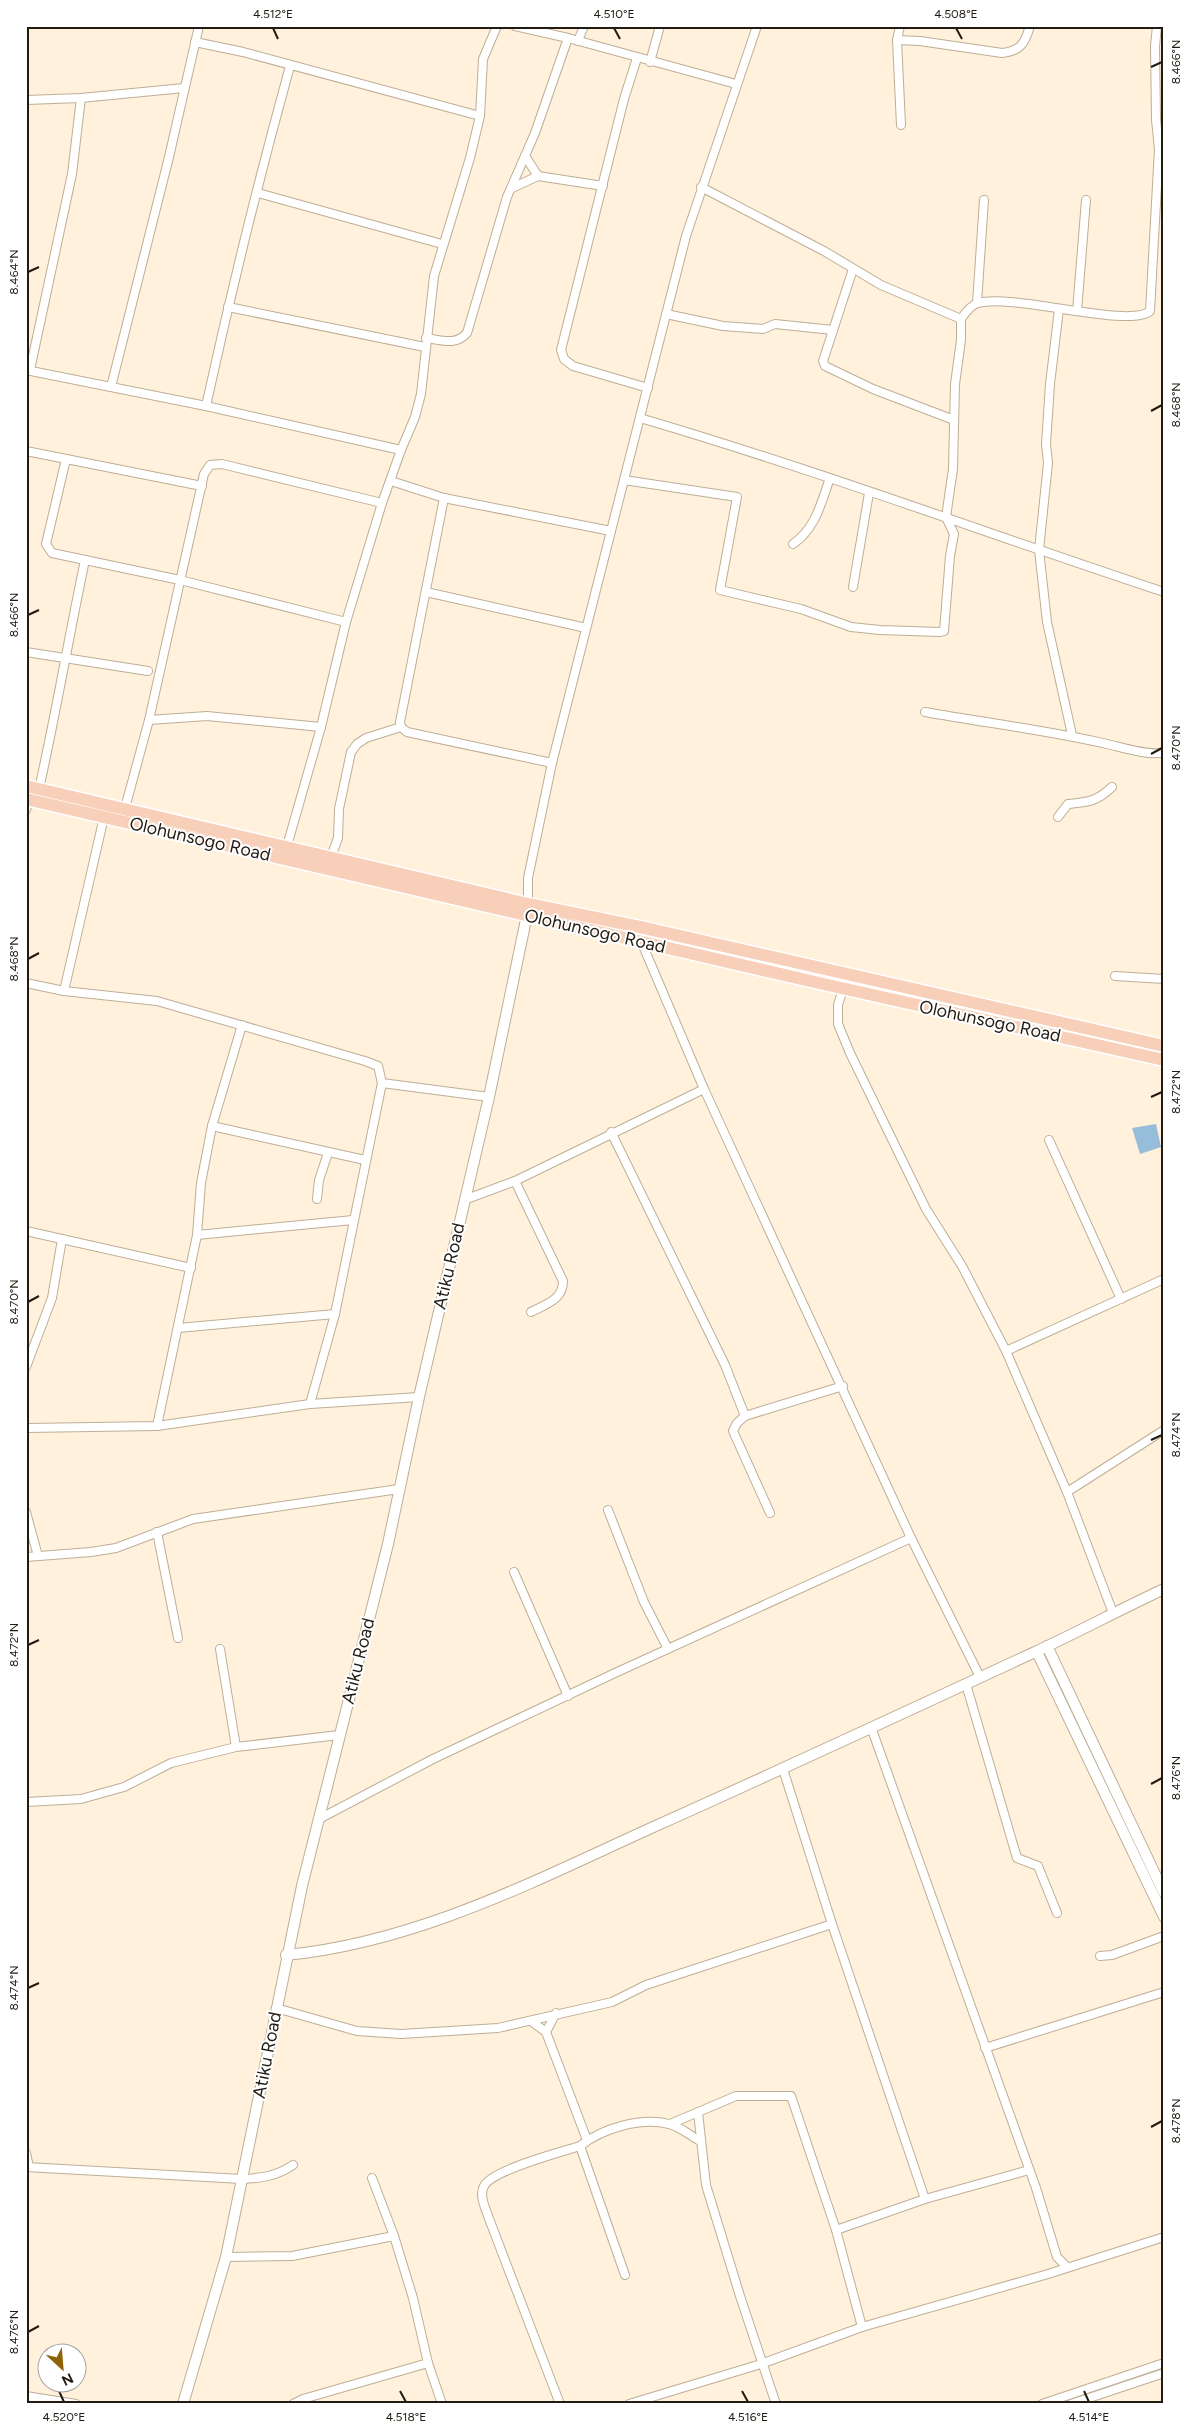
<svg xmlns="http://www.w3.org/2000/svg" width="1190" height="2430" viewBox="0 0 1190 2430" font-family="Figtree,sans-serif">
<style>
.water{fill:#96bdd9}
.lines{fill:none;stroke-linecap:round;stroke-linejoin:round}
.minor-casing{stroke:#beae95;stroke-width:10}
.tertiary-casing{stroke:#beae95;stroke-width:12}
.primary-casing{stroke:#fff;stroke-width:15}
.minor{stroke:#fff;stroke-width:8}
.tertiary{stroke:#fff;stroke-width:10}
.primary{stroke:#f8cfb9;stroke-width:12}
.ticks{fill:none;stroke:#211b12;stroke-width:2}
.labels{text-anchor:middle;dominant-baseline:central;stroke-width:4;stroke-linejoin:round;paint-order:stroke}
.street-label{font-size:18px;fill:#211b12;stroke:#fff}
.neatline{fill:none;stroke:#211b12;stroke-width:2}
.ticks-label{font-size:12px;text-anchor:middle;fill:#211b12}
</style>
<rect width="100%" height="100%" fill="#fff1dc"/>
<path class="water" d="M1156,1124L1161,1147L1140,1154L1132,1128Z"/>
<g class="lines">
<defs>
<g id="minor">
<path d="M515,26L568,38L736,84"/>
<path d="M900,26L897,40L901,125"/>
<path d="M897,40L920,41L1002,53C1021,51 1025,43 1030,26"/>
<path d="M578,41L584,26"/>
<path d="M195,42L243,52L480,116"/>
<path d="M637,58L624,99L561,350L564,359L573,366L648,388"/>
<path d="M650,62L660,26"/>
<path d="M26,100L81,98L184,88"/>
<path d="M525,156L538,176"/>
<path d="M701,187L824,251L881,285L961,319"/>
<path d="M512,188L538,176L603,186"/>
<path d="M258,193L442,244"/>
<path d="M853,269L823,361L825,366L873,389L954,420"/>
<path d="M977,303L984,200"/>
<path d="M228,307L425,347"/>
<path d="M1059,309L1050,384L1046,444L1048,463L1039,550L1047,622L1072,735"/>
<path d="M1077,311L1086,200"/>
<path d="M666,314L723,326L763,329L775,324L833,330"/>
<path d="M426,338C441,340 456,346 467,333L507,197L535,133L568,38"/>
<path d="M26,370L206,406L401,450"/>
<path d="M30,370L72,174L81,98"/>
<path d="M111,387L169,157L199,26"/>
<path d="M206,406C231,292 259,178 290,66"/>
<path d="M640,418C817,470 989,534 1164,592"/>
<path d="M26,451L202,486"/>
<path d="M66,459L46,544L52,553L180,580L346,622"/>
<path d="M624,480L737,497L720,590L801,609L851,627L880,630L940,632L944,631L950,556L954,534L946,517L953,469L955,384L961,340V319C965,313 971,305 978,303C1013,293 1130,329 1150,311L1159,149L1156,120L1155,46L1157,26"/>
<path d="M391,481L444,498L611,531"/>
<path d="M793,544C816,528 821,503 830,478"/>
<path d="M853,587L869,493"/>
<path d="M426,592L586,628"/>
<path d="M26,652L148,671"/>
<path d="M925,712C986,723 1047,730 1107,744C1121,747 1151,757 1164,752"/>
<path d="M149,720L207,716L321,727"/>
<path d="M401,727L400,722L444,498"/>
<path d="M401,727L407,732L552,763"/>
<path d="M39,789C56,713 69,636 85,560"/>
<path d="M125,808L149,720L204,474L210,465L222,464L382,503"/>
<path d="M26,810L29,799"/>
<path d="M1058,817L1068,804C1088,802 1096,802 1112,787"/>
<path d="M287,846L321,727L346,622L382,503L401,450L415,417L421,394L434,276L470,158L480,116L483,59L497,26"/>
<path d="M331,857L338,838L339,809L351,752L357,744L366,738L401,727"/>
<path d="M528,904V878L552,763L686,236L757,26"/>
<path d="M641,941L704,1089L911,1538L980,1677"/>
<path d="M1115,976L1164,979"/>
<path d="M26,983L64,991L157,1001L365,1061L378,1066L382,1083L489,1097"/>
<path d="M843,989L838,1005V1024L850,1053L926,1209L962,1266L1006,1351L1067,1492L1113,1613"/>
<path d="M64,991L104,817"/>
<path d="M212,1126L365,1160"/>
<path d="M611,1132L725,1365L745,1416L737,1423L733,1431L770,1513"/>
<path d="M1049,1140L1121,1299"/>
<path d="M515,1181L563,1281C563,1300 546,1304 531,1312"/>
<path d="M317,1199L319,1180L328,1153"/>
<path d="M464,1200L515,1181L704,1089"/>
<path d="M26,1231L191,1268"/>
<path d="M197,1235L353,1220"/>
<path d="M178,1328L335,1314"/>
<path d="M1006,1351L1164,1279"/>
<path d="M26,1367L52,1298L62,1239"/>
<path d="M310,1404L335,1314L382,1083"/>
<path d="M745,1416L843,1386"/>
<path d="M157,1426L197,1235L201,1183L212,1126L242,1025"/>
<path d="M26,1428L157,1426L310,1404L419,1397"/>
<path d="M1067,1492L1164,1430"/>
<path d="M608,1510L644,1602L668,1649"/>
<path d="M26,1512L38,1556"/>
<path d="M157,1532L178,1638"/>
<path d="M26,1557L91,1552L116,1548L193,1519L399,1489"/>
<path d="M514,1572L568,1696"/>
<path d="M220,1649L236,1747"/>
<path d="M966,1684L1017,1858L1038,1866L1057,1913"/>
<path d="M871,1727L1036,2188L1057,2257L1067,2267"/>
<path d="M783,1769L832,1924L925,2199"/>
<path d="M26,1802L81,1799L124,1787L171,1763L236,1747L339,1735"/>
<path d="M319,1819L433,1759L615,1673L911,1538"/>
<path d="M1100,1956L1112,1955L1164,1936"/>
<path d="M276,2008L357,2031L401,2034L498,2028L612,2002L646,1985L832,1924"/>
<path d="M531,2021L546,2032L587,2140"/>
<path d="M546,2032L556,2013"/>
<path d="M985,2048L1164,1992"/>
<path d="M698,2112L706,2185L740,2296L776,2404"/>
<path d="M670,2124L736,2096H791L836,2230L862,2327"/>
<path d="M580,2146L625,2275"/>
<path d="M26,2153L29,2167"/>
<path d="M26,2167L242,2179C262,2178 277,2176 293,2165"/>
<path d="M372,2178L394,2236L413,2298L428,2363L442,2404"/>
<path d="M836,2230L925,2199L1029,2170"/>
<path d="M226,2257L292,2256L394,2236"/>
<path d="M26,2396L76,2404"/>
<path d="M293,2404L303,2399L428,2363"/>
<path d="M560,2404L488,2216C485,2207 479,2195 484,2186C492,2170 561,2152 580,2146C603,2128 641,2117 669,2124C679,2126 691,2136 700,2141"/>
<path d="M629,2404L761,2364L862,2327L1048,2274L1164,2237"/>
<path d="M1042,2404L1164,2363"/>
<path d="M1071,2404L1164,2373"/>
</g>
<g id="tertiary">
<path d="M1047,1646L1164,1893"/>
<path d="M1037,1652L1164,1917"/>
<path d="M286,1955C420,1942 540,1878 660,1824C785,1768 910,1710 1035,1652C1078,1632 1121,1609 1164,1589"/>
<path d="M183,2404L226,2257L302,1886L388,1544L419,1397L489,1097L528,910"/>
</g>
<g id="primary">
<path d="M26,786L528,904L640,927L1164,1046"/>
<path d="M26,799L819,983L1164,1060"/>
</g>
</defs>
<use href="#minor" class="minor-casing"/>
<use href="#tertiary" class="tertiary-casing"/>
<use href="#primary" class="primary-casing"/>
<use href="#minor" class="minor"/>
<use href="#tertiary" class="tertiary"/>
<use href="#primary" class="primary"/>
</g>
<path class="ticks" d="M273,28L278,39M614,28L620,39M956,28L962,39M1151,67L1162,62M28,272L39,267M1151,411L1162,405M28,615L39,610M1151,754L1162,748M28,959L39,953M1151,1097L1162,1092M28,1302L39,1296M1151,1440L1162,1435M28,1645L39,1640M1151,1784L1162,1778M28,1988L39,1983M1151,2127L1162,2121M28,2332L39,2326M59,2391L64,2402M400,2391L406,2402M742,2391L748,2402M1084,2391L1089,2402"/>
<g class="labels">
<g class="street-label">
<text transform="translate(200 839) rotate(13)">Olohunsogo Road</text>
<text transform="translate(595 931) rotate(13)">Olohunsogo Road</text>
<text transform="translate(990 1021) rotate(12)">Olohunsogo Road</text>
<text transform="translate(449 1266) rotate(-77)">Atiku Road</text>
<text transform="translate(358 1661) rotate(-76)">Atiku Road</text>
<text transform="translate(267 2055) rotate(-79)">Atiku Road</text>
</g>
</g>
<rect width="1190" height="2430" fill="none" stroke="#ffffff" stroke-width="55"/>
<g transform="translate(62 2368) rotate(154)"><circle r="24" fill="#ffffff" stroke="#a6a4a0"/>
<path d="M0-4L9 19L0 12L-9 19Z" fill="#8e6308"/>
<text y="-8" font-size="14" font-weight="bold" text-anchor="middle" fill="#211b12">N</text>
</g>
<rect x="28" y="28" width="1134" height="2374" class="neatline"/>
<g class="ticks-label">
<text x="273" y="18">4.512°E</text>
<text x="614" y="18">4.510°E</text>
<text x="956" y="18">4.508°E</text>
<text transform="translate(1176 62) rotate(-90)" y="4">8.466°N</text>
<text transform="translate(14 272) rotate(-90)" y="4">8.464°N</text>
<text transform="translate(1176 405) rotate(-90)" y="4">8.468°N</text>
<text transform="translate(14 615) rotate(-90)" y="4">8.466°N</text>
<text transform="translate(1176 748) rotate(-90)" y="4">8.470°N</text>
<text transform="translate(14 959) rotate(-90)" y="4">8.468°N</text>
<text transform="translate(1176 1092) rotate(-90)" y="4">8.472°N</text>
<text transform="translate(14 1302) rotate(-90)" y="4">8.470°N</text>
<text transform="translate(1176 1435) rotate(-90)" y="4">8.474°N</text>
<text transform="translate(14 1645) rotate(-90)" y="4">8.472°N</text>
<text transform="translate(1176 1778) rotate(-90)" y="4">8.476°N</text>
<text transform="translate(14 1988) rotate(-90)" y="4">8.474°N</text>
<text transform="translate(1176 2121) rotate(-90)" y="4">8.478°N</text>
<text transform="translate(14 2332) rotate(-90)" y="4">8.476°N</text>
<text x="64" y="2421">4.520°E</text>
<text x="406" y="2421">4.518°E</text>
<text x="748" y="2421">4.516°E</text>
<text x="1089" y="2421">4.514°E</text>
</g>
</svg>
